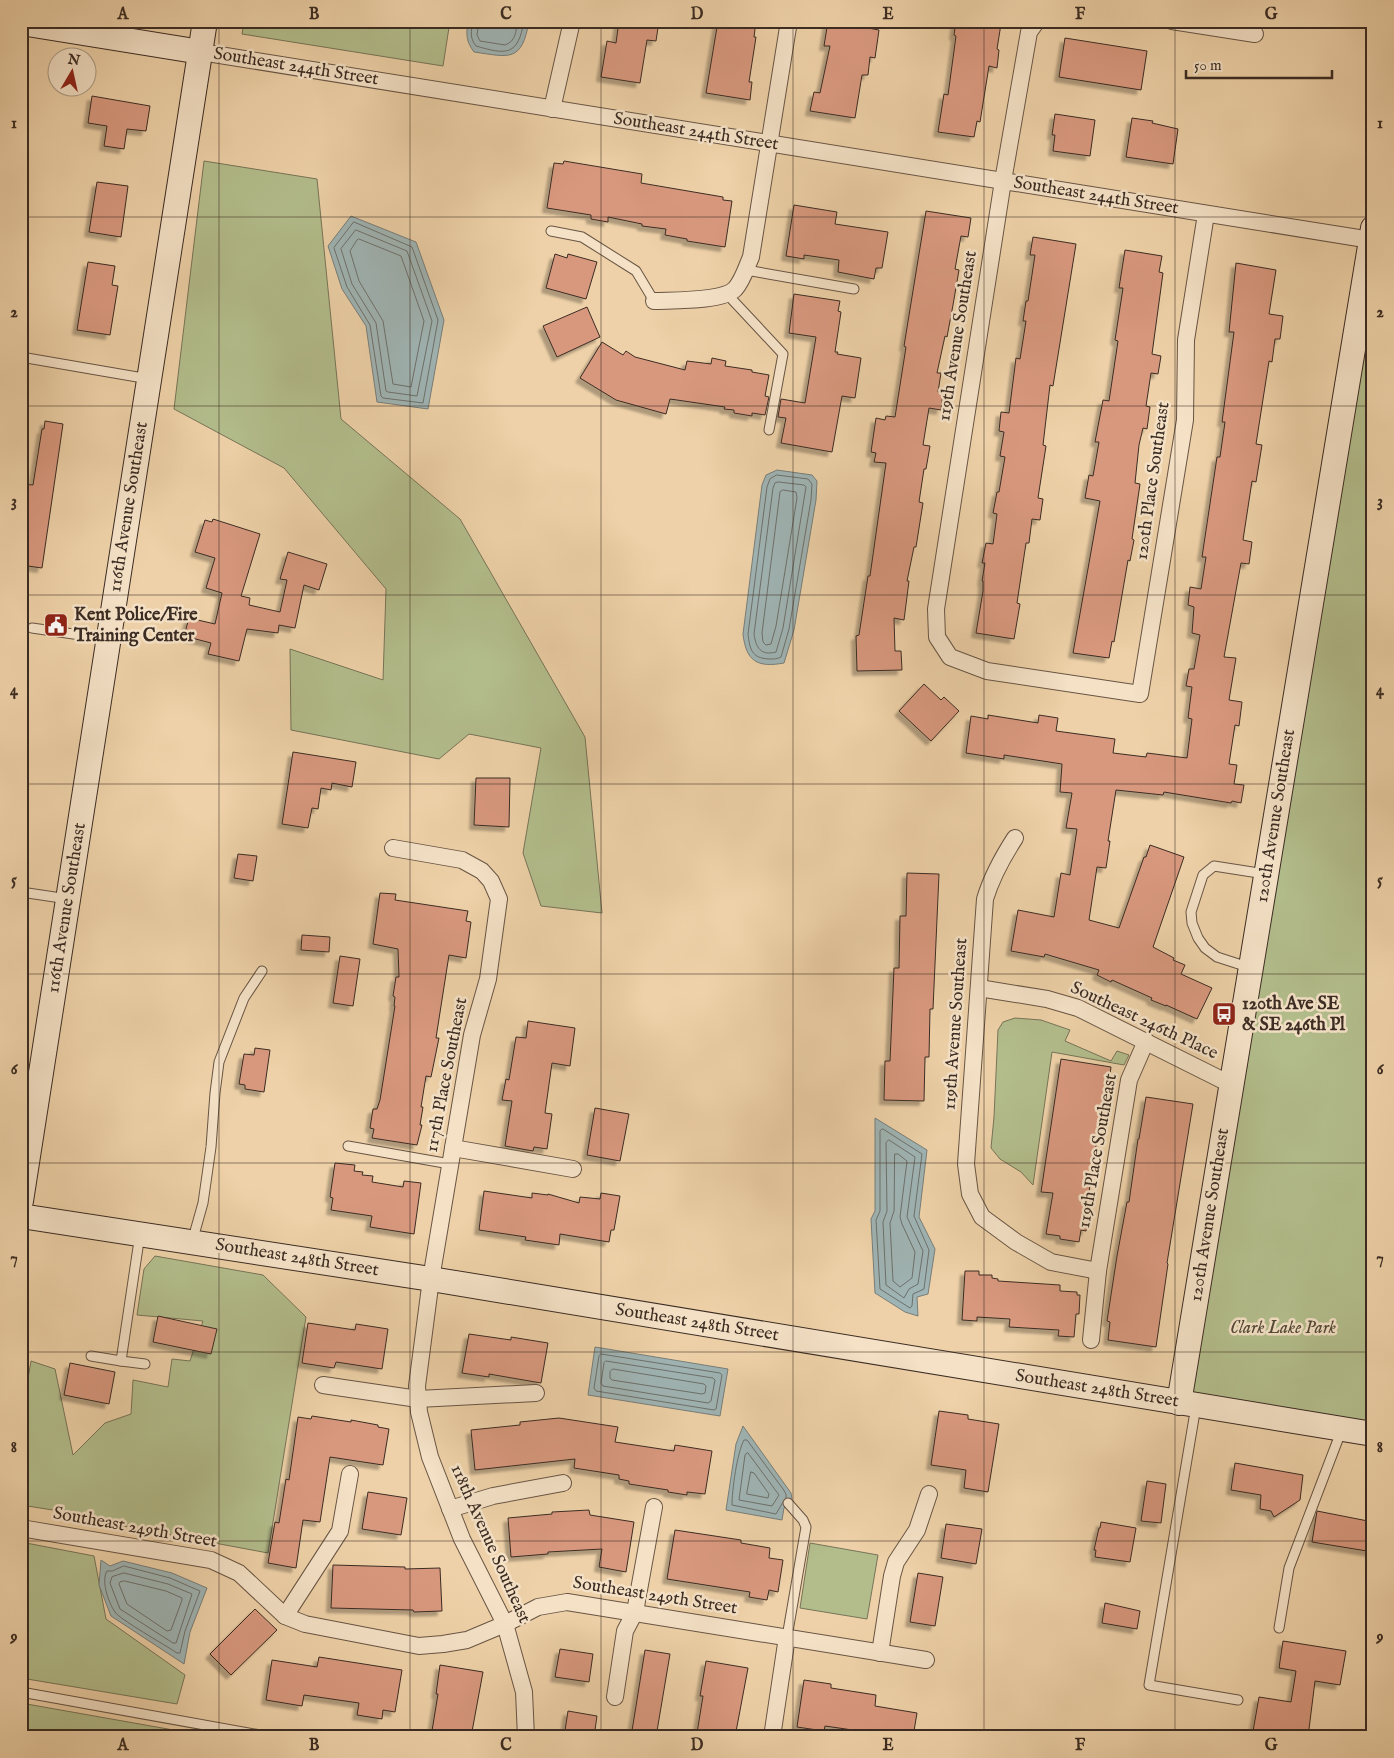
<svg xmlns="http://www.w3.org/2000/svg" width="1394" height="1758" viewBox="0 0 1394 1758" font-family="'IM FELL English',serif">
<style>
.green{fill:#b3bd8c;stroke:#777458}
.water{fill:#9fb4b4;stroke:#777e7a}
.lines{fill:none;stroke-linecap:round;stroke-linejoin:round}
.shore{stroke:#6d706c;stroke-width:1}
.building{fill:#d8987e;stroke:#3b2c23;filter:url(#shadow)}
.lane-casing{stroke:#685544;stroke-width:11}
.street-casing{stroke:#685544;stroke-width:18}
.secondary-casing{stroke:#3b2c23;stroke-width:26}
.lane{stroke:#f4e1c6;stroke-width:9}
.street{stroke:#f4e1c6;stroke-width:16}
.secondary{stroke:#f4e1c6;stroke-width:24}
.grid{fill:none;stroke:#3b2c23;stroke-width:1;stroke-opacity:0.55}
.labels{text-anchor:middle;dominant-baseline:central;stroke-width:5;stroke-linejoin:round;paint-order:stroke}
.street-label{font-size:18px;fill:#3b2c23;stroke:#f4e1c6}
.poi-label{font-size:18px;font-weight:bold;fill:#3b2c23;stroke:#f4e1c6;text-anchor:start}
.park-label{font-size:18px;font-style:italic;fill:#534938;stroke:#f4e1c6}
.neatline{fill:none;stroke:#3b2c23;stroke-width:2}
.grid-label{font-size:16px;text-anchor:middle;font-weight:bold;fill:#3b2c23}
</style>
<defs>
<filter id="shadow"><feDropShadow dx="-4.5" dy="4.5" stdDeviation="1" flood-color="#0004"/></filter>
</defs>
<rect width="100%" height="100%" fill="#eed1a8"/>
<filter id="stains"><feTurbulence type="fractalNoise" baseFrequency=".004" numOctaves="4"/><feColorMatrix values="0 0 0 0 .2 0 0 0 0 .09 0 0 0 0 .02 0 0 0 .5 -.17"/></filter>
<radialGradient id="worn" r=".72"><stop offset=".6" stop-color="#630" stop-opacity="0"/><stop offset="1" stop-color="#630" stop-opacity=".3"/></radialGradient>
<g class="green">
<path d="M244,21H450L443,66L242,34Z"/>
<path d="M204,161L317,179L341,419L460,519L585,737L602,913L541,906L523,853L541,748L469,734L439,759L291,730L290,649L383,680L386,589L284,468L174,409Z"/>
<path d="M1373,228V1434L1179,1403Z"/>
<path d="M1015,1018L1041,1020L1070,1030L1065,1041L1111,1061L1117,1051L1129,1055L1124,1065L1052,1052L1033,1185L1021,1172L1000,1159L991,1148L994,1117L998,1030L1003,1022Z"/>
<path d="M155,1256L263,1275L306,1317L268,1553L86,1519L72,1513L21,1505V1420L31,1361L55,1369L73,1455L105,1423L131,1414L133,1380L168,1387L172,1359L190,1361L203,1321L137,1315L144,1269Z"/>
<path d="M21,1542L94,1556L106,1619L185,1675L177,1704L21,1678Z"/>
<path d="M810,1543L878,1555L867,1619L800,1608Z"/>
<path d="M21,1703L213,1737H21Z"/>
</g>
<g class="water">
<path d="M468,21H529C522,63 509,57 474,52C466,41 466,35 468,21Z"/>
<path d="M351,216L416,242L444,320L428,409L377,402L366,326L342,289L328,246Z"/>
<path d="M777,470L812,475L817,481L816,500L794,630L784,663C757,668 746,661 743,634L762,485L766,475Z"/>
<path d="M875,1118L927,1150L919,1217L935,1249L928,1294L917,1297L918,1316L905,1312L875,1293L871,1219L875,1211Z"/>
<path d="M595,1347L728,1369L720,1416L588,1395Z"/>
<path d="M743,1426L791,1493L792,1499L784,1508L782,1520L726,1510L736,1444Z"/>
<path d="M101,1560L110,1566L123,1561L172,1573L207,1588L190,1632L184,1664L111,1616L99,1585Z"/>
</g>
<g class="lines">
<g class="shore">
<path d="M472,21C472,32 469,37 476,46C507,55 518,56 524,21"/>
<path d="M479,21L477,35L480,41L505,45C516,41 516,32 517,21"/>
<path d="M354,222L412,247L438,320L423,403L383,398L381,396L370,325L347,287L334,248Z"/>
<path d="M356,230L407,251L432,321L417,396L388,392L386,391L376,323L352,284L341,249Z"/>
<path d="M359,239L401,256L424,321L411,387L393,384L383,321L359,281L350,251L357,240Z"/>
<path d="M777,475L808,479L812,484L811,500L789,629L781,657C777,659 774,659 769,659C751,658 750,649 748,634L767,487L770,479Z"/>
<path d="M779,482L804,485L806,487L783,628L776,652C761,656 756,648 754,634L773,488L775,483Z"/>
<path d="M783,490L796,492L797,498L776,626L771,644L766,645L763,642L762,633L780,492Z"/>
<path d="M883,1129L922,1154L914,1216L929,1250L924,1289L913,1294L912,1306L910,1308L880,1289L876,1220L880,1211V1131Z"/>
<path d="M889,1140L915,1157L907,1217L923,1251L918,1284L909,1289L904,1298L886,1285L883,1222L887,1211L886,1143Z"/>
<path d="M895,1154H898L907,1161L900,1217L902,1224L915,1252L912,1278L900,1287L893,1281L890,1223L894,1211Z"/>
<path d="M601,1354L720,1373L722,1375L716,1409L714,1410L596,1391L594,1388L599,1356Z"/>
<path d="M606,1361L713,1378L715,1380L711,1401L708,1403L603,1386L601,1383L604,1363Z"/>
<path d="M613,1369L704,1384L706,1386L705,1393L702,1394L612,1380L610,1378V1372Z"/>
<path d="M748,1453L779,1495L772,1506L739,1500L745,1455Z"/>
<path d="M751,1472L754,1473L769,1494L768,1498L747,1494Z"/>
<path d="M783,1502L776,1514L732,1505C732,1490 737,1453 744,1440H747L783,1489L786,1494V1498"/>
<path d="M124,1566L170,1578L200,1591L185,1631L180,1653H177C167,1646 119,1619 115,1612C108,1602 101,1580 107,1571H112Z"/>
<path d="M124,1573L168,1584L192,1594L176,1643H173L120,1609L110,1583L112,1577Z"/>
<path d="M125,1581L166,1591L182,1598V1600L171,1630L167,1631L127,1604L119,1584L120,1582Z"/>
</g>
</g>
<g class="building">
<path d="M619,21H659L656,41L647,40L640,83L601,77L607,41L616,43Z"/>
<path d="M718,21H756L754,37H756L749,82H752L750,100L706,93Z"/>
<path d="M828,21H869L868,28L879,30L875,58L870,57L868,75H862L855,118L810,111L814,92L820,93L830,46H824Z"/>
<path d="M956,21H996L995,23L1001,24L997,49L999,50L997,68L989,66L980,122L977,121L974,137L938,132L944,94L948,95L956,36L954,35Z"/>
<path d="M1065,38L1147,51L1141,90L1059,77Z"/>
<path d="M92,96L150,106L146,131L127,129L124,149L104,146L107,126L88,123Z"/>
<path d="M1055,114L1095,120L1090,156L1053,151L1055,135H1052Z"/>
<path d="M1132,118L1153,121L1152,123L1178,129L1173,164L1126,157Z"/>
<path d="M564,161L642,174L641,183L723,197V200L732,201L725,247L687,241V239L665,235L666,229L642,226V224L608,217V222L591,219V215L547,208L554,163L563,164Z"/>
<path d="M97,182L128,186L121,237L89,232Z"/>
<path d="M794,205L837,212L835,224L888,232L882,268H876L874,279L838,272L839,260L804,255V259L786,256Z"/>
<path d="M926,211L971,218L968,237L961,236L955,269L959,270L953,305L947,337L945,336L937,373H941L938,392L943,393L941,410L929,408L923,445L930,446L926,469H924L919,502L923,503L916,547H914L907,581H909L904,620L894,618L895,651H901L902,670L857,671L856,636L859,635L868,576H870L886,463L874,462L876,453L871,452L876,418L885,420L886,416L895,417L906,347L904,346Z"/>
<path d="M1033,237L1076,244L1053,386L1050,385L1043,445L1046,446L1038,498L1043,499L1040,520L1032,519L1029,543H1026L1017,603L1020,604L1014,639L976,633L983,591V581H982L985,563H982L986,543L993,544L997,514L993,513L997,492H999L1005,457L1000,456L1004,432L999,431L1001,412L1009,413L1016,358L1020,359L1026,321H1023L1026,301H1028L1035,255H1030Z"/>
<path d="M1125,250L1162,256L1159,272L1163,273L1152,354L1161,356L1158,374L1151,373L1146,406L1150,407L1147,429L1143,428L1139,445L1135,483L1140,484L1132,539L1134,540L1130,561L1128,560L1114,642L1112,641L1109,658L1073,653L1100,501L1085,498L1089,475L1093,476L1099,442H1095L1103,400L1109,401L1118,341L1115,340L1123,288H1119Z"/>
<path d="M555,254L567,258L568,254L597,262L586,299L546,288Z"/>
<path d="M88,262L115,266L112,285L118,286L110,335L77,330Z"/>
<path d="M1236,263L1276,270L1269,314L1283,316L1280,339H1275L1272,362L1269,361L1256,444L1262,445L1256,482L1252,481L1243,540L1252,542L1249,564L1241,563L1224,657L1236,658L1229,700L1242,702L1239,726L1235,725L1229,764L1237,765L1234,784L1244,785L1241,803L1232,801L1231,803L1164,792L1163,795L1116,790L1108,841H1110L1106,868L1097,867L1089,920L1119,928L1144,857H1146L1150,845L1184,857L1153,947L1174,958L1173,960L1185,965L1181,974L1212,988L1197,1019L1166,1005V1006L1151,1000L1152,998L1112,980L1111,982L1097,975L1099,970L1045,954L1044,957L1011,951L1018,910L1054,917L1061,873L1070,875L1077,829L1066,828L1072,793L1060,792L1062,764L1004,755V759L966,753L971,716L988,719V715L1038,723L1039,715L1058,718L1056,731L1115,739L1113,753L1146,757L1147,753L1187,758L1192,719L1188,718L1192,687L1186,686L1189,669H1194L1200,635L1192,633L1194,607L1188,605L1190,587L1201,589L1206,557H1202L1217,457H1220L1225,422H1222L1234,332H1229Z"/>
<path d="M794,294L840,301L838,311L841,312L835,352H838L837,354L861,358L855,398L842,396L832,452L781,443L786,418L778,417L781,399L805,403L816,337L789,333Z"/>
<path d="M587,307L600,337L557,357L543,326Z"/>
<path d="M602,342L623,355L626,351L635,357L685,370L687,361L711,364L712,358L726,361L725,366L752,370V372L769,375L765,396L769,397L765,415L752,413V416L734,413V410L724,409L725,407L670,399L666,414L616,400L580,378Z"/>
<path d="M45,421L63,424L42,568L21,565V484L33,485L42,429H44Z"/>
<path d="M213,519L260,534L241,596L250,598L249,605L280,612L287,580L280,579L288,552L327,564L319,590L304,585L295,628L279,625L278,633L247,629L239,661L208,654L211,643L184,636L189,618L215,624L222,593L206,588L215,558L195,552L205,520L212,522Z"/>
<path d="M924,684L941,700L944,697L959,711L931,741L899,711Z"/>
<path d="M293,752L356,762L352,787L332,783L331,790L321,788L318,809L312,808L308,828L282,824Z"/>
<path d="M476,778H510L509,827L474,825Z"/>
<path d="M238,854L257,856L253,881L234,878Z"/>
<path d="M907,873L939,874L933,1009H930L929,1057H925L924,1101L884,1100L885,1061H890L894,968H899L900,916H906Z"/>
<path d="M380,893L396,894L395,900L468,911L466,921L471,922L466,958L449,955L436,1038H439L431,1077L426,1076L421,1107H423L420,1125H422L417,1145L372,1138L374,1129L370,1128L373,1109H377L380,1100L395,1006H394L395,997L393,996L396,977H399L398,949L373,944Z"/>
<path d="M302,935L330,937L329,952L301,950Z"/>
<path d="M340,956L360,959L353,1006L333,1003Z"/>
<path d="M528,1021L575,1028L570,1066L552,1063L545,1113L552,1114L547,1149L534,1147L533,1151L505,1146L512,1101L502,1100L506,1079L509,1080L516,1037L526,1038Z"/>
<path d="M255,1048L270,1050L264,1092L245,1089V1085L239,1084L244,1054L254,1055Z"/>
<path d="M1061,1059L1111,1067L1108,1089H1106L1099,1126L1086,1212H1090L1086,1231L1081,1230L1079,1242L1060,1239V1236L1046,1234L1053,1193L1041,1192Z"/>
<path d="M1146,1097L1193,1104L1167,1263L1168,1264L1156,1347L1108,1340L1110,1322L1107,1321L1117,1256L1127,1202H1129L1138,1139H1139Z"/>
<path d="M595,1108L629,1114L620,1161L587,1155Z"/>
<path d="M335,1163L355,1165L354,1171L363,1172L362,1175L373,1176L372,1182L403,1187L404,1181L421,1183L414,1234L370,1227L372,1216L331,1210L333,1198L330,1197Z"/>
<path d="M484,1191L532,1198V1193L548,1195V1194L579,1203L580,1197L600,1199L601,1193L620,1196L614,1230H611L609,1242L560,1234L559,1245L525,1240L526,1237L479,1230Z"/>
<path d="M965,1271H979V1275H992V1278L998,1279V1281L1060,1285V1291L1077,1292V1295H1080L1079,1314H1076L1074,1337L1058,1336L1059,1330L1009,1327L1010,1319L977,1317V1321L962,1320Z"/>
<path d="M158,1316L217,1329L211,1354L153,1342Z"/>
<path d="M308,1323L355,1330L356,1324L388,1329L382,1369L336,1362L334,1368L302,1363Z"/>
<path d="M469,1334L511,1340V1337L548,1343L541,1383L489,1374V1377L462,1373Z"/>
<path d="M70,1363L115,1372L109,1404L64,1395Z"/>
<path d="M939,1411L968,1415V1419L999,1424L988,1492L964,1488L966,1470L931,1465Z"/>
<path d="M312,1416L351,1422V1420L378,1425V1427L389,1429L383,1465L330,1457L320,1522L303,1520L296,1568L268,1563L275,1522L279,1523L286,1479L289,1480L298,1417L311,1419Z"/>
<path d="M559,1418L618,1427L615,1442L674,1451L675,1445L712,1451L705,1494L687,1492V1495L668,1492V1490L629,1484V1481L619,1479V1475L574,1468L575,1459L475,1470L471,1430L520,1425V1422Z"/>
<path d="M1235,1463L1303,1475L1300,1500L1274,1517L1271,1511L1260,1509L1261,1495L1231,1490Z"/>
<path d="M1147,1481L1166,1484L1161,1523L1141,1521Z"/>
<path d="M368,1492L407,1498L401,1535L362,1529Z"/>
<path d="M589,1510L590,1515L634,1522L626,1572L599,1567L602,1549L548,1552V1554L511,1557L508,1518L552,1514V1512Z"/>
<path d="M1317,1511L1373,1522V1552L1312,1542Z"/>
<path d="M1101,1522L1136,1528L1130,1562L1095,1557L1096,1550H1094L1099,1528H1100Z"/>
<path d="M946,1524L982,1529L976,1564L941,1558Z"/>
<path d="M675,1530L741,1540V1543L770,1548L769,1558L783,1560L778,1592L769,1590L767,1600L749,1597L750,1592L667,1579Z"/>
<path d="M333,1565L405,1567V1569L440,1568L442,1611L414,1612L413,1610L331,1608Z"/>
<path d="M918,1573L943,1577L935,1626L910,1622Z"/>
<path d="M1105,1603L1140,1611L1137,1629L1102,1623Z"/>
<path d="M255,1609L277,1630L231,1675L210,1654Z"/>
<path d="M1283,1641L1346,1651L1340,1685L1315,1681L1308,1737H1252L1259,1697L1291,1702L1296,1671L1279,1668Z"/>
<path d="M560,1649L593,1654L589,1682L555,1677Z"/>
<path d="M645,1650L670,1654L656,1737H631Z"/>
<path d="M319,1657L402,1670L395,1712L383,1710L382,1719L357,1715L359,1703L304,1695L302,1706L266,1700L272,1660L317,1667Z"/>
<path d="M706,1661L748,1668L735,1737H721L697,1733L703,1696H700Z"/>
<path d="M440,1665L483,1672L471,1737H431L438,1694H436Z"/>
<path d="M804,1680L831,1684V1688L876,1695L875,1706L917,1713L913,1737H879L880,1734L825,1726L824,1731L797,1727Z"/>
<path d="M568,1711L597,1716L594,1737H564Z"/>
</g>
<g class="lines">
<defs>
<g id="lane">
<path d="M551,231L582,237L636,271L654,301"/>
<path d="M746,270L854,289"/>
<path d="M726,293L783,354L769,430"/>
<path d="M21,357L149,379"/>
<path d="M32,628L108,639"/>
<path d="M21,892L68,899"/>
<path d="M1251,968L1217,957L1205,948L1198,938L1192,923L1191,912L1203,875L1214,866L1265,874"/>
<path d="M348,1146L450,1164"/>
<path d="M140,1234L121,1361L145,1364"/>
<path d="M192,1242L203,1203L211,1147L215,1093L219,1062L244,998L262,971"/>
<path d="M91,1356L121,1361"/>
<path d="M1196,1406L1149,1685L1238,1700"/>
<path d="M1279,1628L1289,1568L1342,1429"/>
<path d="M787,1637L806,1527L803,1520L788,1503"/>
<path d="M21,1692L271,1737"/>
</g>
<g id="street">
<path d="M1037,21L1029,32L1003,181L936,609L937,637L950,657L987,671L1140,694L1185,420L1186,340L1206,214"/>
<path d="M1172,21L1255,34"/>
<path d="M201,52L1371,240"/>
<path d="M552,109L572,21"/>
<path d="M654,301C672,300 722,302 735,289C743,280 746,268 751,257L789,21"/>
<path d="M1015,838C1002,858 992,876 985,899L966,1164L970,1194L982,1217L1016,1242L1051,1262L1098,1271"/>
<path d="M393,848L462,860L482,871L491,881L499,899L488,979L472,1035L431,1279L417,1386L419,1412L430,1457L462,1539L505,1624L524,1692L526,1737"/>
<path d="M979,988L1047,999L1078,1008L1232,1085"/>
<path d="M453,1148L573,1169"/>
<path d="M1091,1340L1098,1271L1129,1080L1146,1041"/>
<path d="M323,1385L418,1399L536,1393"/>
<path d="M450,1509L493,1496L563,1483"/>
<path d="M21,1528L211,1560L239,1573L285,1616L305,1624L419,1646L443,1644L467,1640L505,1624L538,1607L567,1602L926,1660"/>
<path d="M285,1616L340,1531L350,1474"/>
<path d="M880,1653L892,1576L896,1562L917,1530L929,1494"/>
<path d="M615,1697L625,1631L635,1612L654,1507"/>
<path d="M772,1737L787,1637"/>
</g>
<g id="secondary">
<path d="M21,23L201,52"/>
<path d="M21,1201L205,21"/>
<path d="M21,1216L431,1279L1373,1434"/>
<path d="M1179,1403L1373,228"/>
</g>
</defs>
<use href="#lane" class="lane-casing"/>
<use href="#street" class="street-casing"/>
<use href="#secondary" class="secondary-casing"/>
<use href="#lane" class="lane"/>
<use href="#street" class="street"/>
<use href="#secondary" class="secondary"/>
</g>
<path class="grid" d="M219,21V1737M410,21V1737M601,21V1737M793,21V1737M984,21V1737M1175,21V1737M21,217H1373M21,406H1373M21,595H1373M21,784H1373M21,974H1373M21,1163H1373M21,1352H1373M21,1541H1373"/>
<defs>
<symbol id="civic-square" viewBox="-11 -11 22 22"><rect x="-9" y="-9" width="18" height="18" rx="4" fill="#8f2418" stroke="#f4e1c6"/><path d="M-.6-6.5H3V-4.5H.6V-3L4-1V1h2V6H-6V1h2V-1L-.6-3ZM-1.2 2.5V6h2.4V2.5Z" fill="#fff"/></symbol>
<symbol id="bus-square" viewBox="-11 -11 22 22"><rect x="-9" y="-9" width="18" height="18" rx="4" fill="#8f2418" stroke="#f4e1c6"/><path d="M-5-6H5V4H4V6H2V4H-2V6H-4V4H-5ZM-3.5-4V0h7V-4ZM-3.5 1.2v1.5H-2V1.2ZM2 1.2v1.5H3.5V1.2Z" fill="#fff"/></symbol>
</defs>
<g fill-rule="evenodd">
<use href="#civic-square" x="42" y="611" width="28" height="28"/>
<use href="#bus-square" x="1210" y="1000" width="28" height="28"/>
</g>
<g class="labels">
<g class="street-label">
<text transform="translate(296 67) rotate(9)">Southeast 244th Street</text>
<text transform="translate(696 132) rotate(9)">Southeast 244th Street</text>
<text transform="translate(1096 196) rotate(9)">Southeast 244th Street</text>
<text transform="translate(958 336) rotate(-81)">119th Avenue Southeast</text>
<text transform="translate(1153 481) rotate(-82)">120th Place Southeast</text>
<text transform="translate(129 507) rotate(-81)">116th Avenue Southeast</text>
<text transform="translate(1276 816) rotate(-81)">120th Avenue Southeast</text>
<text transform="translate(67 908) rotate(-81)">116th Avenue Southeast</text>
<text transform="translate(1144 1021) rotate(25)">Southeast 246th Place</text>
<text transform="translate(956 1024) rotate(-86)">119th Avenue Southeast</text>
<text transform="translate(447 1075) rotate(-79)">117th Place Southeast</text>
<text transform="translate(1098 1151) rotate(-80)">119th Place Southeast</text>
<text transform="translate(1210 1215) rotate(-81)">120th Avenue Southeast</text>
<text transform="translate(297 1258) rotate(9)">Southeast 248th Street</text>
<text transform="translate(697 1323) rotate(9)">Southeast 248th Street</text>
<text transform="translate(1097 1389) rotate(9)">Southeast 248th Street</text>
<text transform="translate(135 1528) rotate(10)">Southeast 249th Street</text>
<text transform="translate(490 1544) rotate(66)">118th Avenue Southeast</text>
<text transform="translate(655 1596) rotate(9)">Southeast 249th Street</text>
</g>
<g class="poi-label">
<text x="74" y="615">Kent Police/Fire<tspan x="74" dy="21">Training Center</tspan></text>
<text x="1242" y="1004">120th Ave SE<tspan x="1242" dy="21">&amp; SE 246th Pl</tspan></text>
</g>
<g class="park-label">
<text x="1283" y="1328">Clark Lake Park</text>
</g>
</g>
<rect width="1394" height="1758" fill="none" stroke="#eed1a8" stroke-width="55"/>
<g transform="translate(72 72) rotate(9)"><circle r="24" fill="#f4e1c6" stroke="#aa9985"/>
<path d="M0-4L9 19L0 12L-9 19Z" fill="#8f2418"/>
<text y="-8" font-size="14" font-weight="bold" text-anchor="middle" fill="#3b2c23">N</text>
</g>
<path d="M1186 70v8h146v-8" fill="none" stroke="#3b2c23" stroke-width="2.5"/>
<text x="1194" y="70" font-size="15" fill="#3b2c23" stroke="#f4e1c6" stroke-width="4" paint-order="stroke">50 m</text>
<rect x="28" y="28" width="1338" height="1702" class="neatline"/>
<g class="grid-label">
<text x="123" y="19">A</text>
<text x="314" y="19">B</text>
<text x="506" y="19">C</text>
<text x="697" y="19">D</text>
<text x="888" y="19">E</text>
<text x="1080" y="19">F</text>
<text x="1271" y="19">G</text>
<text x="14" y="128">1</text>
<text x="1380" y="128">1</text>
<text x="14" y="317">2</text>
<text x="1380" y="317">2</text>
<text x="14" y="506">3</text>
<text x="1380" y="506">3</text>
<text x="14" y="695">4</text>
<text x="1380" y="695">4</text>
<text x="14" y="885">5</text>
<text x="1380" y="885">5</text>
<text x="14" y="1074">6</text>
<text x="1380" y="1074">6</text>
<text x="14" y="1263">7</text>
<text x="1380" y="1263">7</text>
<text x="14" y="1452">8</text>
<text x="1380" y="1452">8</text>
<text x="14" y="1642">9</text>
<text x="1380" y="1642">9</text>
<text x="123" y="1750">A</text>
<text x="314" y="1750">B</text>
<text x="506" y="1750">C</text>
<text x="697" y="1750">D</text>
<text x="888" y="1750">E</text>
<text x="1080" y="1750">F</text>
<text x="1271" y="1750">G</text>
</g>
<rect width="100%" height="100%" filter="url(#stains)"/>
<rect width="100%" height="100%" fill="url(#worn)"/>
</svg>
